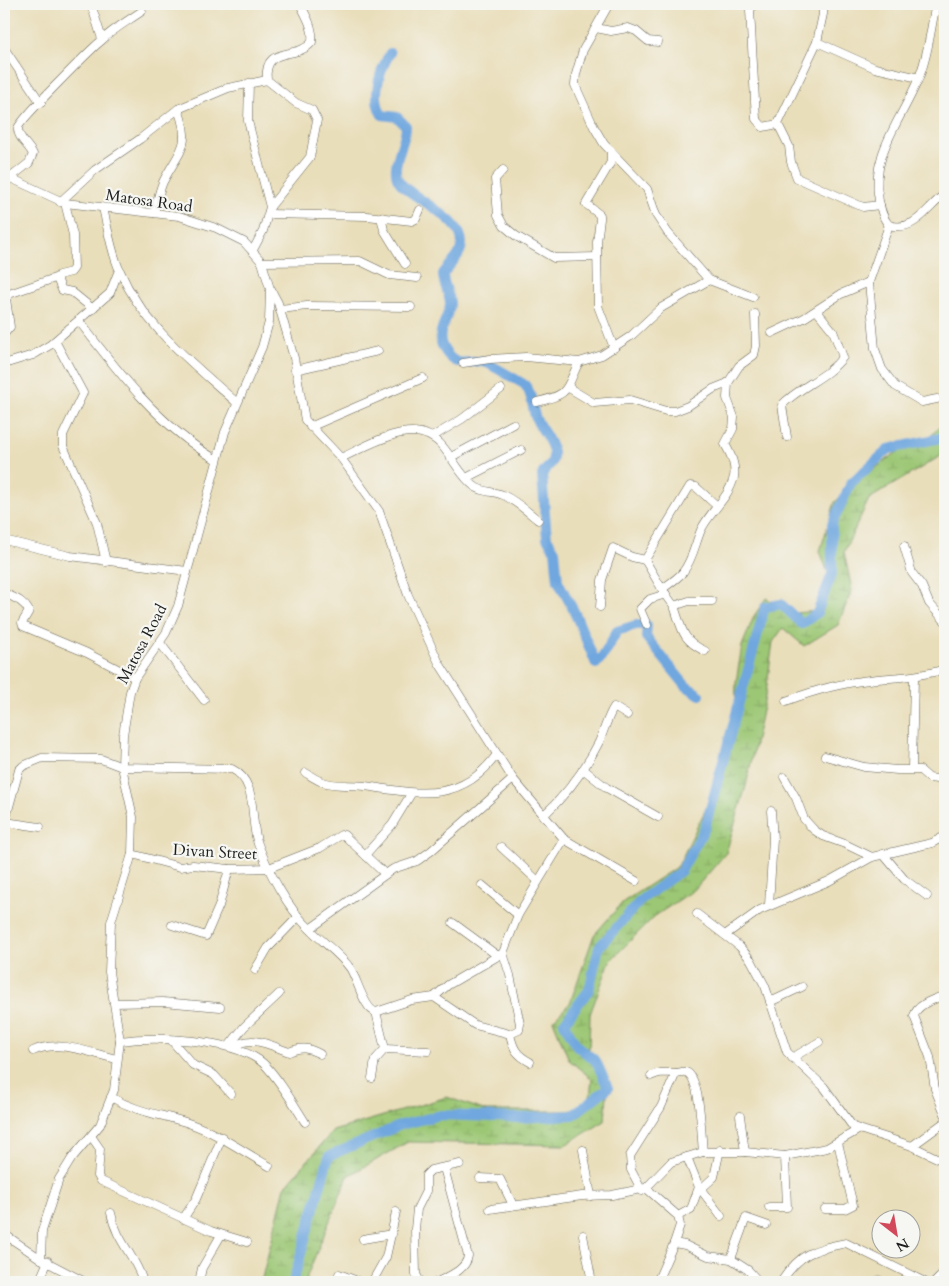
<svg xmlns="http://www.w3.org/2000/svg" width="949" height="1286" viewBox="0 0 949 1286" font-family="Cardo,serif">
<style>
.wetland{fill:url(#wetland-marsh);stroke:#5c7248}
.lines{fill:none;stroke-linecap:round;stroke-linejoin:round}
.river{stroke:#70a7df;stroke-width:10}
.minor-casing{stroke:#646053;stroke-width:9}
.minor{stroke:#fff;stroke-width:8}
.labels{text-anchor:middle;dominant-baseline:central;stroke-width:4.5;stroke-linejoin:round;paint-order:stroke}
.street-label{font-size:16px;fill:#1c1c1c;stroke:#f6f6f2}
</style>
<defs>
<pattern id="wetland-marsh" width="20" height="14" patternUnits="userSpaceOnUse" patternTransform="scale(1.25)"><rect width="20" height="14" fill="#9cc774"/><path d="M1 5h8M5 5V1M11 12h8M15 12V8" fill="none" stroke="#86aa64"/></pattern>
</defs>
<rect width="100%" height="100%" fill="#f6f6f2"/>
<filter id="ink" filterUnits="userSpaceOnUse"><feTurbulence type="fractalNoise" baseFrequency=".02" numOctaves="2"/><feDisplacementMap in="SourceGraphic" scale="10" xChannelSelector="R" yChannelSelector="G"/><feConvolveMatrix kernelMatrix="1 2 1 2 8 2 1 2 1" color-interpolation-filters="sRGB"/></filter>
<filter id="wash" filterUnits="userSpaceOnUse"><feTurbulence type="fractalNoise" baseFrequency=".0096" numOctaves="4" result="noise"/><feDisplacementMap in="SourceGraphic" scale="20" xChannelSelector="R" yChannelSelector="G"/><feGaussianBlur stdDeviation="1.12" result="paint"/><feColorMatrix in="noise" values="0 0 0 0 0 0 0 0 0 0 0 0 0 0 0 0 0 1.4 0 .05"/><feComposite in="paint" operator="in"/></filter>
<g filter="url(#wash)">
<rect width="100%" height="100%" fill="#e9deba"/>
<path class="wetland" d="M945,421L944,454L869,499L844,552L852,590L838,625L804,646L783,628L773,642L766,692L746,786L726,853L694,890L655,916L610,961L590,1014L589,1051L608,1082L605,1121L565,1145L408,1142L348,1176L307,1276V1282H261L285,1187L333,1131L447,1097L486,1111H568L589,1106L592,1079L569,1060L553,1020L570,1003L594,935L623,902L678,866L716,788L735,721L736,682L742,646L754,616L766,598L794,613L818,611L828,573L820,551L835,502L859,480L908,444L932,435Z"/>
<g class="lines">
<g class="river">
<path d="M390,53C380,70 371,97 382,115L397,117L406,126C406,143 389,167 399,181C411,200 470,219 461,249C459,258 448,266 443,274C443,284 449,293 450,303C451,317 432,332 445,351C458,371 468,358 486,363C488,363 524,384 525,385C534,396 531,409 537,421C543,432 559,450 551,463C549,467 544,470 542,475L547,538L555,551L558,581L574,611L596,664L605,653L617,631L636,625H647L646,637L686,686L700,695"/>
<path d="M293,1282L329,1156L401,1125L441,1115L520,1118L573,1115L608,1088L596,1061L577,1046L564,1023L589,990L599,947L642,899L681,871L705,828L765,607L781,604L802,624L817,613L832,574V524L851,483L889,449L945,437"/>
</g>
</g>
</g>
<g filter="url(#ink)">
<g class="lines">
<defs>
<g id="minor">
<path d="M91,4L102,39"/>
<path d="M609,4L583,50L576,74L575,85L594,127L604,144L647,189L656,215L668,233L709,280L753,297"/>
<path d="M754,4L750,10L756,119L763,127L778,124"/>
<path d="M823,4V14L817,42L875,68L919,78"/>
<path d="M596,28L611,31L628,28L636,31L648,41L658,42"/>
<path d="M817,42L778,124L789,146L791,162L797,178L863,207L880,205"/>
<path d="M4,48L41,103"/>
<path d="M267,80C263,44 297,61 312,42C314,29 306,15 300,4"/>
<path d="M249,83L248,121L270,207L263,231L253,250"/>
<path d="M611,151V162L586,204L600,215V219L597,242L598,306L614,348"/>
<path d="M503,170L495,179L498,215L504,226L516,236L554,258L597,257"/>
<path d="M4,175L65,203L179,216L216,228L244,242L262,262L270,289L269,322L262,347L225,432L178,606L166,633L135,678L130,692L123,735L122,767L133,817L132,854L111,922L109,972L120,1041L114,1090L100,1125L72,1158L59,1179L42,1231L41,1259L85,1282"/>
<path d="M10,178L29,163L33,154C29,146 17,137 18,128C19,121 90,50 101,41C113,29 128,21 142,11"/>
<path d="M60,202L95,170L140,139L178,109L228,88L267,80L296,103L312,110L317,120L310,157L270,207"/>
<path d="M65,203L73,235L74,268L71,272L59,275L58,281L62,290L72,292L93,309"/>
<path d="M103,208C108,229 111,252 120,271C143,326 194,364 237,403"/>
<path d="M154,213C157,203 159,191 163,182C180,149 192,147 178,109"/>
<path d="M269,214L367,216L412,221L416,219L420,210"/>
<path d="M381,217L384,230L405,264"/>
<path d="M889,225C883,219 881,210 879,201C869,152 906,115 921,72C929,50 931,26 936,4"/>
<path d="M889,225L869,282L875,349L882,369L895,386L922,402L937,399"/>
<path d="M889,225C915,233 927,207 945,194"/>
<path d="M262,262L360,261L389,275L417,278"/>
<path d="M271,290L278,303L294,358L305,420L341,458L379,511L408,595L439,663L513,779L564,839L518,915L503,953L510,975L520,1024L519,1030L510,1034C513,1049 517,1055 530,1062"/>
<path d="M280,309L307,306L411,307"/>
<path d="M79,321C118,372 160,427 217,460"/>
<path d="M772,333L804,318L841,294L869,282"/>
<path d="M4,334L10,327L6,299L9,294L58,277"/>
<path d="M55,341L83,393L63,435V446L97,523L106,562"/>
<path d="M463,363L490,359L526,357L579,362L602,355L631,336L661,308L709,280"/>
<path d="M4,364L33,355L50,345L110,293L119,270"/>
<path d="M295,370L378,351"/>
<path d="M569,388L594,403L630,400L666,411H675L688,406L713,389L728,383"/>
<path d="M537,402C572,394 565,389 579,362"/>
<path d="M310,427L423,378"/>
<path d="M432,437L462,419L501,389"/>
<path d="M787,437L782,405C800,386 827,378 843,357L833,331L817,311"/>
<path d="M451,457L513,424"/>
<path d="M341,458C372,444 416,414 443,447C454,460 461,476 474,486C483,493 494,491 503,495C516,501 527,511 538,520"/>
<path d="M466,478L521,450"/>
<path d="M4,540L70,556L187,571"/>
<path d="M904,546L912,573L922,586L929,603L945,621"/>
<path d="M645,560L690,486L696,487L717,506"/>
<path d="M645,560L662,589"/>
<path d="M4,593C14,598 23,600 29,611L22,623L23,626L87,653L135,678"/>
<path d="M712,601H689L674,606L662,589C669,584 677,579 683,572C693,559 695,544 701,530C710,511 729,498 734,477C736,465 731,455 725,444L733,429L734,417L727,398L728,383L739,366L754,355L756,346L755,314"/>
<path d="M674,606C682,628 681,640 705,651"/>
<path d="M600,607L602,580L613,548L632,557L645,560"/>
<path d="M647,625L640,609L650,599L666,594"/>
<path d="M160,643L204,700"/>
<path d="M786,701C813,691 840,683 869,680C895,677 920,677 945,669"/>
<path d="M825,756L864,767L897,770H920L929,778L945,780"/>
<path d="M583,769L607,788L658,817"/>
<path d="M912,769L914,677"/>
<path d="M306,773C311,776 315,779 320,781C333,787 351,784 365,786C418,794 462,804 497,754"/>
<path d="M784,777L796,798L804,819L814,830L823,836L845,844L872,857"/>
<path d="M543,816C566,795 585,770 599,742C604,731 607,718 614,707L627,715"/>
<path d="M5,822L40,827"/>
<path d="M4,825L19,770L23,766L42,758L101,759L122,767L232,769C259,782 249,820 258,844C269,873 287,907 309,928C322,942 339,953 350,968C357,978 364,1010 376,1012"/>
<path d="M564,839L636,881"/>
<path d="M501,847L538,881"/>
<path d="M132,854L180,867L193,865L229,869L269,868L320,848L341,835H344L385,874"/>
<path d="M883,854L904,879L927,896"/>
<path d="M365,855L392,825L411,794"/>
<path d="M482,885L518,915"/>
<path d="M769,905L773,839L771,811"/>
<path d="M697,914L739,946L751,960L765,986L787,1052L824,1087L853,1127L912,1146L945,1162"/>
<path d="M453,923L498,956"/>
<path d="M172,925L206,936L219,906L229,869"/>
<path d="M310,929L393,869L417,861L431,851L513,779"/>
<path d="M725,935L760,910L829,881L872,857L932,843L945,836"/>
<path d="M255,970L268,948L298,917"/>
<path d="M945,995C935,999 917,1004 914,1016L930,1057L935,1089L945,1114"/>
<path d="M434,997L448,985L503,953"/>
<path d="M770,1002L802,987"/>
<path d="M115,1003L163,1002L220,1007"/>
<path d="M120,1041C155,1036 229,1039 259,1060C273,1069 295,1106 305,1122"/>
<path d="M172,1041L193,1065L214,1075L231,1094"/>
<path d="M229,1046L244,1027L279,994"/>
<path d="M233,1047C252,1034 269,1045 289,1052C302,1046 308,1048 320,1054"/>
<path d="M385,1049L428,1051"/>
<path d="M33,1051C59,1039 90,1053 116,1059"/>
<path d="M792,1058L819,1042"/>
<path d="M651,1076C661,1071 665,1073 676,1073C680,1073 684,1070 688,1073C701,1083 701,1135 703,1152"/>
<path d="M372,1078L375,1060L385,1049L376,1012L412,1000L434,997L475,1025L510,1034"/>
<path d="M111,1097C138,1113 162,1114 191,1124C219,1134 242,1151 269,1166"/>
<path d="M740,1116L745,1152"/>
<path d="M91,1136L100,1149L98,1176L101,1181L211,1231L247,1242"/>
<path d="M912,1146L945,1122"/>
<path d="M583,1150L591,1196"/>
<path d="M687,1157L699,1187L721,1216"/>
<path d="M480,1178L500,1179L513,1205"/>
<path d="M646,1188L671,1162L703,1152H745L785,1156L827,1148L858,1130"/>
<path d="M701,1189L714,1177L720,1150"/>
<path d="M642,1191L631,1170L630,1156L661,1107L676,1073"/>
<path d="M769,1207H787L785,1156"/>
<path d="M490,1209L582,1196L612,1195L646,1188L678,1216L680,1225L674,1243L685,1245L708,1256L731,1259L748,1270L759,1282"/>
<path d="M825,1209H845L853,1205L838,1143"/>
<path d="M111,1213C116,1241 137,1258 143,1282"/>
<path d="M678,1216L691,1209L699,1187"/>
<path d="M183,1219L196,1199L222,1137"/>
<path d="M4,1234L41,1259"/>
<path d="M583,1235L592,1282"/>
<path d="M363,1239L392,1234"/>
<path d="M731,1259L746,1218L766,1225"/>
<path d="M339,1274L360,1282"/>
<path d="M39,1282L48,1261"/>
<path d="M95,1282H104"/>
<path d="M199,1282L202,1268L221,1235"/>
<path d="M372,1282L386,1257L396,1212"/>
<path d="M420,1282L416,1274L415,1229L417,1209L426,1191V1175L431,1170L460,1164"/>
<path d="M437,1282C449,1276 466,1270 468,1256L444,1168"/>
<path d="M657,1282L674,1243"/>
<path d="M781,1282C800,1253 812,1250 846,1243L925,1282"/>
<path d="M878,1282L879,1280"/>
<path d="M935,1282L945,1272"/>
</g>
</defs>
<use href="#minor" class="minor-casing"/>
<use href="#minor" class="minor"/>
</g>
</g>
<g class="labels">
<g class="street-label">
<text transform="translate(149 201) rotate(8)">Matosa Road</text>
<text transform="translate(142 644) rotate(-62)">Matosa Road</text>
<text transform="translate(215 852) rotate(3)">Divan Street</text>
</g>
</g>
<rect width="949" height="1286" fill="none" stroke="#f6f6f2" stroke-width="20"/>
<g transform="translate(896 1234) rotate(149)"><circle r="24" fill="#f6f6f2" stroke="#9f9f9c"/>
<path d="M0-4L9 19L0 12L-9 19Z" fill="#d1495b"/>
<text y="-8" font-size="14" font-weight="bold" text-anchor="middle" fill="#1c1c1c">N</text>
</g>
</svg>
